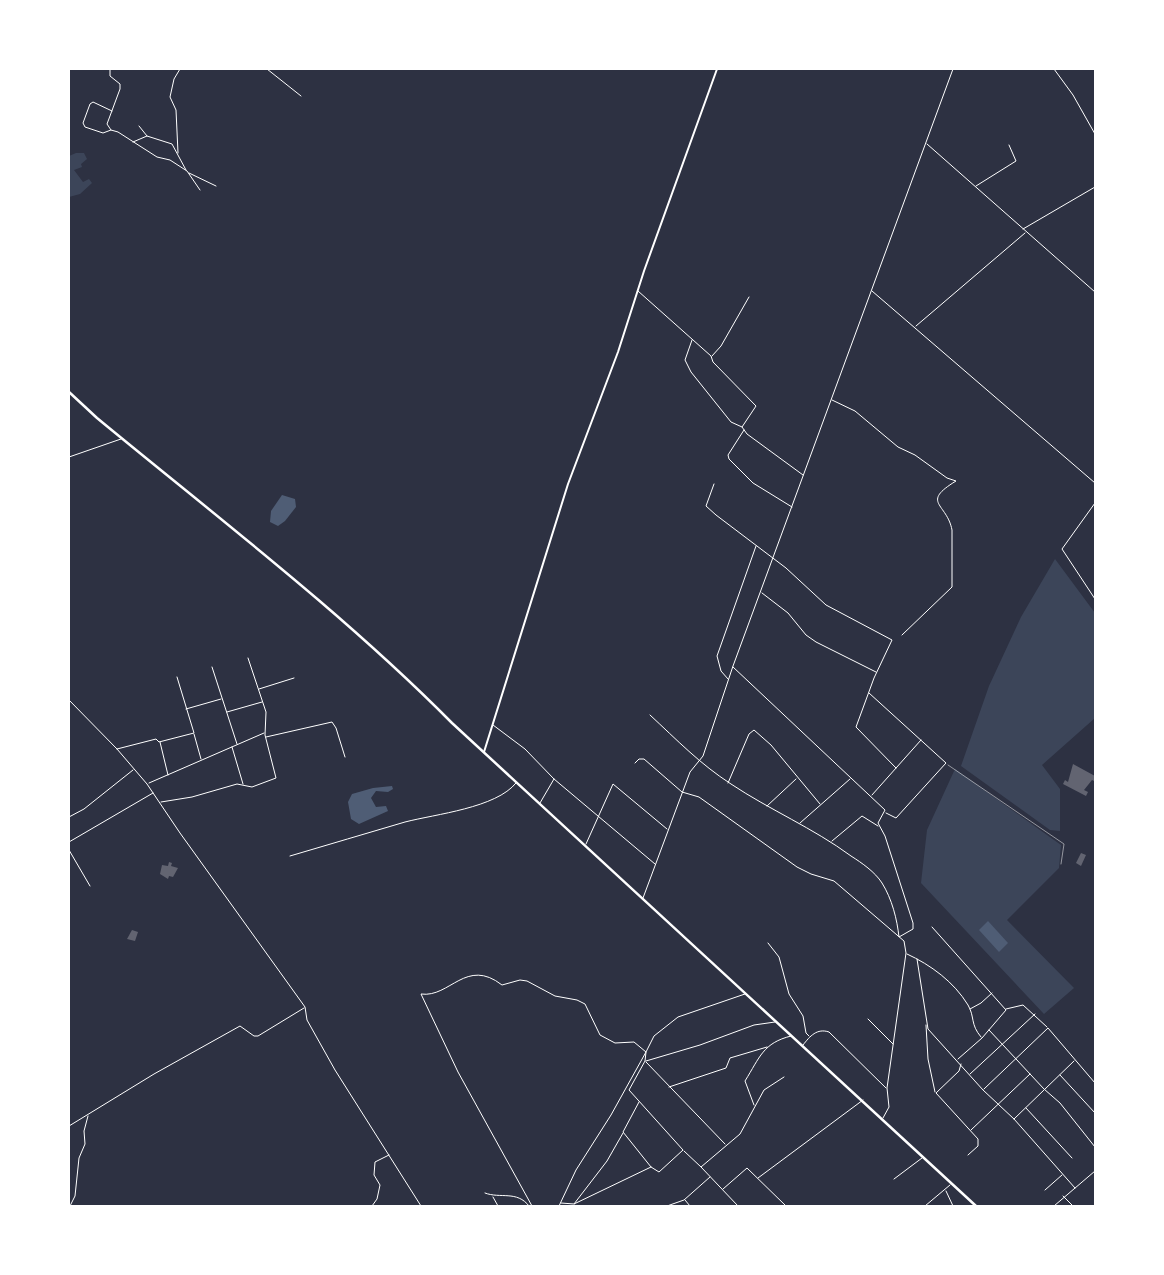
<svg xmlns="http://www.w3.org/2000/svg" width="1164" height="1275" viewBox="0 0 1164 1275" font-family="Literata,serif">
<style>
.green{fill:#3c4559}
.water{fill:#4f5d75}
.building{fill:#626471}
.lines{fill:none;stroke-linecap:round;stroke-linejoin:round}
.path{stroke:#fff;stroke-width:0.5}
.minor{stroke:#fff;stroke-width:1}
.tertiary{stroke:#fff;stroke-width:2}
.trunk{stroke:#fff;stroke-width:2.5}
</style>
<rect width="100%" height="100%" fill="#2d3142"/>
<g class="green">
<path d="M76,153H84L87,159L81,164L82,167L74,170L83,182L89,179L92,183L80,194L69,197V156Z"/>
<path d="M1055,559L1095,613V718L1042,765L1060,789V831L1050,830L961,766L989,686L1021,617Z"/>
<path d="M955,769L1061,845L1059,868L1007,920L1074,988L1044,1014L921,883L927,830Z"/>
</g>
<g class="water">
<path d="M282,495L295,499L296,507L285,521L278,526L270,522L271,511Z"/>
<path d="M392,786L393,789L388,792L376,791L371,798L376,807L386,806L388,811L359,824L351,819L348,802L352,794L373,788Z"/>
<path d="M988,921L1008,943L999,952L979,930Z"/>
</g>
<g class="building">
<path d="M1073,764L1095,776L1094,781L1092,780L1084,790L1088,792L1086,796L1063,784L1065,780L1068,782Z"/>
<path d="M1081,853L1086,855L1081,866L1076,863Z"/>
<path d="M169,862L172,863L171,866L178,868L173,877L169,876L168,879L160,874L162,865L168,866Z"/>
<path d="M132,930L138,932L135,941L127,939Z"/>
</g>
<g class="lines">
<path class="path" d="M948,765L1064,844L1061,864"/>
<g class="minor">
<path d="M110,69V76L120,84V89L107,124L111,130"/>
<path d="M267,69L301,96"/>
<path d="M1054,69L1073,95L1095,134"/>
<path d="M112,111L93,102L90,104L83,123L85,127L103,133L111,130L118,132L157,157L170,160L187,171L200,190"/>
<path d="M139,126L147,136"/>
<path d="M133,142L147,136L172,144L186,170"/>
<path d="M927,144L1095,292"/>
<path d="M178,153L176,110L170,97L174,79L180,69"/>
<path d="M189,173L216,186"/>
<path d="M976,186L1016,161L1009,145"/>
<path d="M1023,229L1095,187"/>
<path d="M638,291L711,356L713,362L756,406L742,427L747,434L803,475"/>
<path d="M872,291L1095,483"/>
<path d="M916,326L1025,233"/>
<path d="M692,340L685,360L691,372L731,422L742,427"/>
<path d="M712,356L721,346L749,297"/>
<path d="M832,400L855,411L898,447L915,455L947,478L956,481C920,503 947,503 952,530V587L902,635"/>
<path d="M744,430L728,455L729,459L753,483L792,507"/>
<path d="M69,457L121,439"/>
<path d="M714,484L706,506L716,515L786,568L826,605L892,640L874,678L856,727L896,768"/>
<path d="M1095,503L1062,549L1095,599"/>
<path d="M762,593L788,613L806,635L816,642L876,672"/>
<path d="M212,667L237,744"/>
<path d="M728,679L721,671L717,656L756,546"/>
<path d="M259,689L294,678"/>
<path d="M869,693L946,763L896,818L886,813"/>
<path d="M69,700L117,749L147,784L180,833L305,1007L307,1020L335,1070L421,1206"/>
<path d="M186,709L221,699"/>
<path d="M227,712L262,702"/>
<path d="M650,715C677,740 700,764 731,784C770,810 813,828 851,856C862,863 875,872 882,883C892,899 897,919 899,937L913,929V923L885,836L878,823L885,810L733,667"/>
<path d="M493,725L525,749L554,779L655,864"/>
<path d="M194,734L201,759"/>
<path d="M266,737L332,722L336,728L345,757"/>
<path d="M160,742L168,775"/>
<path d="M232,747L243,784"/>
<path d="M117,749L156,739L159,742L194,733L177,677"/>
<path d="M635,763L639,759H644L682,792L699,797L797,867L811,874L834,881L904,941L906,953L887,1088L889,1107L883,1118"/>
<path d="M149,783L264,733"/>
<path d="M728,783L749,734L754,730L771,745L820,804"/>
<path d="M872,795L921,740"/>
<path d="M161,802L192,797L237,784L252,787L276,778L265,735L266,712L248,658"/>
<path d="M540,803L554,779"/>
<path d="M767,806L796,779"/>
<path d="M69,817L84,809L133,770"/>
<path d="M800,823L850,779"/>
<path d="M832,841L862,816L878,826"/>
<path d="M69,842L153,793"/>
<path d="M586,844L613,784L667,829"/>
<path d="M69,850L90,886"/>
<path d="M290,856C328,845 367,833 405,822C436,814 496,808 516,783"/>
<path d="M643,898L690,772L703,756L733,666L953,69"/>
<path d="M932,927L1006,1010L982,1038L958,1059"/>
<path d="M768,943L779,957L789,994L803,1016L806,1033L809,1036"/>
<path d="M907,954C931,965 954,982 968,1005C975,1017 970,1024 981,1037"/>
<path d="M917,959L928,1029L983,1090L1014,1119L1075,1188"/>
<path d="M970,1009L981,1003L992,993"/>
<path d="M1006,1009L1023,1005L1047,1027"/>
<path d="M868,1019L893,1044"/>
<path d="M926,1025L928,1059L935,1092"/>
<path d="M989,1030L1044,1089L1060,1103L1095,1147"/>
<path d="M803,1045C810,1036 817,1028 829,1032L886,1088"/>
<path d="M646,1061L700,1045L754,1025L775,1022"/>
<path d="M646,1062L725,1144"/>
<path d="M961,1064L959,1071L936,1093L978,1139V1146L968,1155"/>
<path d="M970,1074L1035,1014"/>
<path d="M1060,1075L1095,1113"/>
<path d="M669,1087L726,1068L730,1058L767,1047"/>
<path d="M984,1089L1048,1028L1095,1083"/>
<path d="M639,1102L623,1132L651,1167L659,1172L683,1150L629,1090L645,1061L646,1052L654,1036L678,1017L745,994"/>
<path d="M754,1105L745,1081C760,1057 763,1043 791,1036"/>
<path d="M1026,1108L1072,1158"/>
<path d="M1014,1119L1074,1061"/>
<path d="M69,1126L154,1074L240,1026L254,1036H258L304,1008"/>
<path d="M971,1130L1030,1074"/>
<path d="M623,1133L607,1161L574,1204L651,1167"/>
<path d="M684,1151L701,1167"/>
<path d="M758,1178L863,1100"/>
<path d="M894,1179L922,1158"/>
<path d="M723,1189L747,1168L786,1206"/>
<path d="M1045,1190L1062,1175"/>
<path d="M946,1191L953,1206"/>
<path d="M485,1193C500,1199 517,1190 529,1206"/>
<path d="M1063,1196L1073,1206"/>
<path d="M493,1197L498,1206"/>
<path d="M685,1200L690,1206"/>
<path d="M561,1203L574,1204"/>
<path d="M70,1206L75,1196L79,1158L85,1144L84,1131L88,1116"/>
<path d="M372,1206L377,1199L380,1185L374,1175L375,1162L389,1155"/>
<path d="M532,1206L458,1072L421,994C450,998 466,957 502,985L520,980L527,981L555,996L577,1000L585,1004L600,1035L615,1043L634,1042L646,1052L611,1115L576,1170L559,1206"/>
<path d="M667,1206L684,1200L710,1177"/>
<path d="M738,1206L701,1167L740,1134L764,1090L784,1077"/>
<path d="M925,1206L950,1185"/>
<path d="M1054,1206L1095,1171"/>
</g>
<path class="tertiary" d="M484,752L568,484L618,352L644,271L717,69"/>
<path class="trunk" d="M69,392L97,418C217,517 343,613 452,723L976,1206"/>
</g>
<rect width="1164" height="1275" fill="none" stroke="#ffffff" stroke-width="140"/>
</svg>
